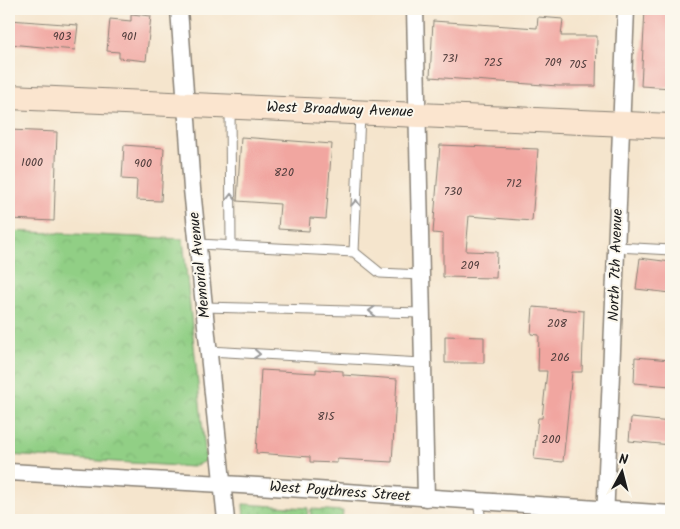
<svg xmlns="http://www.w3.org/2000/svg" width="680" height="529" viewBox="0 0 680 529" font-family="Kalam,sans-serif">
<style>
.grass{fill:url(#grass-dots);stroke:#567650}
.park{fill:url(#park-crowns);stroke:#567650}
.building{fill:#f1a6a0}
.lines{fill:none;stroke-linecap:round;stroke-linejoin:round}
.lane-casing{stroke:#888074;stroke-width:11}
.street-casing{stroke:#888074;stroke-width:19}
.secondary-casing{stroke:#888074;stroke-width:26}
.lane{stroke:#fff;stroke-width:9}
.street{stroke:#fff;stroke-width:16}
.secondary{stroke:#fbe5cf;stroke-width:24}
.oneway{stroke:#999}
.labels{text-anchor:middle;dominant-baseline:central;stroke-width:4;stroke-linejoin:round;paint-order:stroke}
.number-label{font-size:12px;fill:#513e3d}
.street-label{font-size:15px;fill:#1c1c1c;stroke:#fbf7ec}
</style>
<defs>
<pattern id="grass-dots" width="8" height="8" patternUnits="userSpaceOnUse" patternTransform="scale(1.25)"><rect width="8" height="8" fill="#91cf85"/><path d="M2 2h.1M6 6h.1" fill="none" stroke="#7cb172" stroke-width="1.8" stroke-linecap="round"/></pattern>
<pattern id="park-crowns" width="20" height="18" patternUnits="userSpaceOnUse" patternTransform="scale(1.25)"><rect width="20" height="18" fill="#91cf85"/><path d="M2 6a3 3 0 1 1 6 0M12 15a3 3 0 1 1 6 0" fill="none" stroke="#7cb172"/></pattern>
</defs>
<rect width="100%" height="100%" fill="#fbf7ec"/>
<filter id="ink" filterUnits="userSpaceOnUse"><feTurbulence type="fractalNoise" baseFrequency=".02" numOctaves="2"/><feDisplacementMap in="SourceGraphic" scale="10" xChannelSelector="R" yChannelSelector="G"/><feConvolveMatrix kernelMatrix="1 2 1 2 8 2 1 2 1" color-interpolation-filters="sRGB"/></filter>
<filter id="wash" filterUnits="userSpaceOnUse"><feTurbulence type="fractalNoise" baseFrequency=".0096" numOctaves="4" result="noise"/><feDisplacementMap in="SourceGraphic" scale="20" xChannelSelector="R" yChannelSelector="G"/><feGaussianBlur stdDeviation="1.12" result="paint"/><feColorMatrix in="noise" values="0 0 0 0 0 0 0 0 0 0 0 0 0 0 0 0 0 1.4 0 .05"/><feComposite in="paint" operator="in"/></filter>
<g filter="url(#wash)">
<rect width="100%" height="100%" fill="#f5e5cd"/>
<g class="grass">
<path d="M243,504L308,508L307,520H244Z"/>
<path d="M311,509L343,511L342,520H310Z"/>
</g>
<path class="park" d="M9,231L183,239L206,461L192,467L9,455Z"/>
<g id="blocks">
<g class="building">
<path d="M645,9H671V88L641,86Z"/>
<path d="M131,14L151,16L146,61L119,58V52L107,51L110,19L131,21Z"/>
<path d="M538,17L563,19L561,36H597L596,86H558L430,77L433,21L537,28Z"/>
<path d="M9,20L78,25L75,50L9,44Z"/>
<path d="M9,130L57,132L54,221L9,219Z"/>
<path d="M241,137L332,144L326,219L310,218L309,231L278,229L280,204L237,201Z"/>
<path d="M124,145L164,148L161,201L136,200L137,180L122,179Z"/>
<path d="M440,145L538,149L532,221L469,216L466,251L497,252L496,278L443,277V234L433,233Z"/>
<path d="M640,258L671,262V293L636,289Z"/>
<path d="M533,307L584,311L582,372H572L563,462L534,459L538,418H542L547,371H538L539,335L531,334Z"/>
<path d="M445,336L484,337V363H445Z"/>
<path d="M635,357L671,360V386L634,383Z"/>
<path d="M316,369L343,371V375L397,379L392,462L337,459V463L310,462V457L256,453L261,370L316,373Z"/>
<path d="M631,418L671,422V445L629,441Z"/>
</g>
</g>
</g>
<g filter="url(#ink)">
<use href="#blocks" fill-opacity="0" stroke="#888074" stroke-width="1"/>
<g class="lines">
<defs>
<g id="lane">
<path d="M230,108L231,246"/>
<path d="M198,244L354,252L380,273L420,275"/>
<path d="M617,247L671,250"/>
<path d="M354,252L360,114"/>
<path d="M204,307L421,313"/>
<path d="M209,351L422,363"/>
<path d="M478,502L481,520"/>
</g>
<g id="street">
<path d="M179,9L192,189L226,520"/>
<path d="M415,9L426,498"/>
<path d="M9,472L258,486L671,514"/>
<path d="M605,520L626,9"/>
</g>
<path id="secondary" d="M9,97L671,126"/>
</defs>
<use href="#lane" class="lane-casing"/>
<use href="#street" class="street-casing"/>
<use href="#secondary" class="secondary-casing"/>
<use href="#lane" class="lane"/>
<use href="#street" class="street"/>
<use href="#secondary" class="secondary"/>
</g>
<defs><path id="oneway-chevron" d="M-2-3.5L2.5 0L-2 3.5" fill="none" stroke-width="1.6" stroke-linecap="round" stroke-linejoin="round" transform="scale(1.25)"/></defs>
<g class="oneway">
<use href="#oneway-chevron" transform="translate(231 197) rotate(-90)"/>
<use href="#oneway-chevron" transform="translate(356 203) rotate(-87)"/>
<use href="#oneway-chevron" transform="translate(372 311) rotate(-178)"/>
<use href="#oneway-chevron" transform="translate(257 354) rotate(5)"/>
</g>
</g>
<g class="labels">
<g class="number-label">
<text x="62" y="36">903</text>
<text x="129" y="36">901</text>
<text x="450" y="58">731</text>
<text x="493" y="62">725</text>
<text x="553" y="62">709</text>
<text x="578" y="64">705</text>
<text x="32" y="162">1000</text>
<text x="143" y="163">900</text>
<text x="284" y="172">820</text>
<text x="514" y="183">712</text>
<text x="453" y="191">730</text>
<text x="470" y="265">209</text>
<text x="557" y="323">208</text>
<text x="560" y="357">206</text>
<text x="326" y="416">815</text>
<text x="551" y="439">200</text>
</g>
<g class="street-label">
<text transform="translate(340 110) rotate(2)">West Broadway Avenue</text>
<text transform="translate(200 265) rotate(-96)">Memorial Avenue</text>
<text transform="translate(616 265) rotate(-88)">North 7th Avenue</text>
<text transform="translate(340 492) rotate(4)">West Poythress Street</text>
</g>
</g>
<rect width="680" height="529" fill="none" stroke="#fbf7ec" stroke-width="30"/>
<g transform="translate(622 472) rotate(7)" stroke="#fbf7ec" stroke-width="4" paint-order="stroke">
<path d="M0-4L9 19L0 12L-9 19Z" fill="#1c1c1c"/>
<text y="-8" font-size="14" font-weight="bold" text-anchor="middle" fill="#1c1c1c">N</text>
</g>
</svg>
